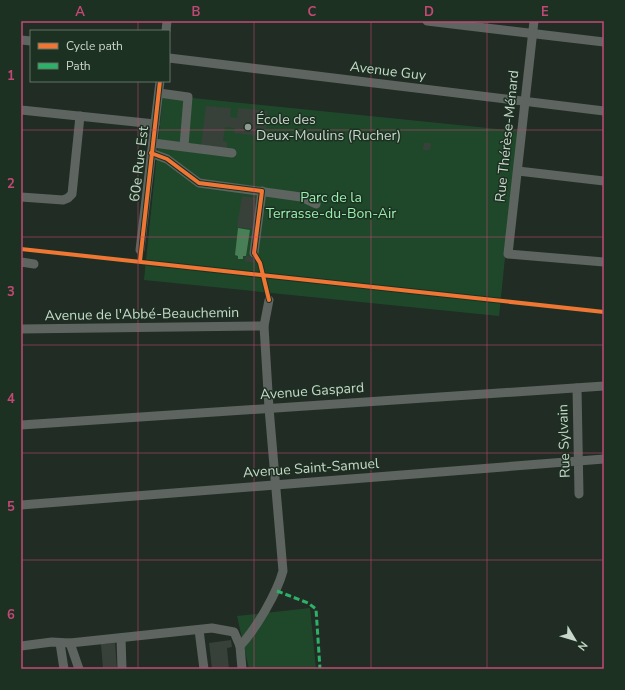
<svg xmlns="http://www.w3.org/2000/svg" width="625" height="690" viewBox="0 0 625 690" font-family="'Nunito Sans',sans-serif">
<style>
.green{fill:#1f482b}
.water{fill:#497f57}
.building{fill:#37413a}
.lines{fill:none;stroke-linecap:round;stroke-linejoin:round}
.minor{stroke:#5e6460;stroke-width:9}
.quiet{stroke:#2db169;stroke-width:3;stroke-dasharray:6 3;stroke-linecap:butt}
.cycleway-casing{stroke:#1c3121;stroke-width:6}
.cycleway{stroke:#f07635;stroke-width:4}
.grid{fill:none;stroke:#c44877;stroke-width:1;stroke-opacity:0.55}
.poi-dot{fill:#8f9a91;stroke:#1c3121;stroke-width:1.5}
.labels{text-anchor:middle;dominant-baseline:central;stroke-width:3;stroke-linejoin:round;paint-order:stroke}
.street-label{font-size:14px;fill:#cad6cc;stroke:#1c3121}
.poi-label{font-size:14px;fill:#cad6cc;stroke:#1c3121;text-anchor:start}
.park-label{font-size:14px;fill:#9aeeaf;stroke:#1c3121}
.neatline{fill:none;stroke:#c44877;stroke-width:1.5}
.grid-label{font-size:13px;text-anchor:middle;font-weight:bold;fill:#c44877}
</style>
<rect width="100%" height="100%" fill="#212c24"/>
<g class="green">
<path d="M163,95L518,131L499,316L144,280Z"/>
<path d="M310,608L316,669H249L237,616Z"/>
</g>
<path class="water" d="M238,228L250,230L246,256H243V259H238V256L235,255Z"/>
<g class="building">
<path d="M206,106L231,108L230,117L237,118L238,108L268,111L265,137L234,133L235,128L225,127L223,141L227,142V149L201,147Z"/>
<path d="M424,143H431L430,150H423Z"/>
<path d="M242,196L256,198L253,229L237,227Z"/>
<path d="M246,256L255,257L254,263L245,261Z"/>
<path d="M231,640L232,647L227,648L229,669H212L209,643Z"/>
<path d="M115,643L117,669H103L101,644Z"/>
</g>
<g class="lines">
<g class="minor">
<path d="M427,21L604,42"/>
<path d="M534,21L508,254L604,262"/>
<path d="M166,31L167,21"/>
<path d="M21,40L31,41"/>
<path d="M169,58L604,111"/>
<path d="M159,93L188,97L184,146"/>
<path d="M21,110L155,124"/>
<path d="M153,143L232,153"/>
<path d="M151,153L167,159L199,183L301,197L316,204"/>
<path d="M518,171L604,181"/>
<path d="M21,197L63,200L68,198L72,194L80,116"/>
<path d="M140,250L160,81"/>
<path d="M254,253L262,191"/>
<path d="M21,262L34,264"/>
<path d="M21,329L264,326"/>
<path d="M577,388L579,494"/>
<path d="M21,425L604,386"/>
<path d="M21,505L604,459"/>
<path d="M199,630L204,669"/>
<path d="M121,638L122,669"/>
<path d="M60,643L64,669"/>
<path d="M70,643L79,669"/>
<path d="M21,646L52,642L70,643L212,628L234,632L240,646L242,669"/>
<path d="M240,646C256,629 277,593 283,571L269,408L264,326L269,300"/>
</g>
<path class="quiet" d="M277,591L308,603L316,609L320,669"/>
<defs>
<g id="cycleway">
<path d="M151,153L167,159L199,183L262,191L254,253L260,263L269,300"/>
<path d="M21,249L604,312"/>
<path d="M140,261L160,81"/>
</g>
</defs>
<use href="#cycleway" class="cycleway-casing"/>
<use href="#cycleway" class="cycleway"/>
</g>
<path class="grid" d="M138,21V31M254,21V669M371,21V669M487,21V669M138,81V669M21,130H604M21,237H604M21,345H604M21,453H604M21,560H604"/>
<circle class="poi-dot" cx="248" cy="127" r="4"/>
<g class="labels">
<g class="street-label">
<text transform="translate(388 71) rotate(7)">Avenue Guy</text>
<text transform="translate(507 136) rotate(-84)">Rue Thérèse-Ménard</text>
<text transform="translate(139 164) rotate(-83)">60e Rue Est</text>
<text transform="translate(142 314) rotate(-1)">Avenue de l'Abbé-Beauchemin</text>
<text transform="translate(312 391) rotate(-4)">Avenue Gaspard</text>
<text transform="translate(564 441) rotate(-92)">Rue Sylvain</text>
<text transform="translate(311 468) rotate(-4)">Avenue Saint-Samuel</text>
</g>
<g class="poi-label">
<text x="256" y="119">École des<tspan x="256" dy="16">Deux-Moulins (Rucher)</tspan></text>
</g>
<g class="park-label">
<text x="331" y="197">Parc de la<tspan x="331" dy="16">Terrasse-du-Bon-Air</tspan></text>
</g>
</g>
<rect width="625" height="690" fill="none" stroke="#1c3121" stroke-width="44"/>
<rect x="30" y="30" width="140" height="52" fill="#1c3121" stroke="#627365"/>
<rect x="38" y="43" width="20" height="6" fill="#f07635" stroke="#627365"/>
<text x="66" y="50" font-size="12" fill="#cad6cc">Cycle path</text>
<rect x="38" y="63" width="20" height="6" fill="#2db169" stroke="#627365"/>
<text x="66" y="70" font-size="12" fill="#cad6cc">Path</text>
<g transform="translate(575 640) rotate(128)" stroke="#1c3121" stroke-width="3" paint-order="stroke">
<path d="M0-3L7 15L0 10L-7 15Z" fill="#cad6cc"/>
<text y="-6" font-size="11" font-weight="bold" text-anchor="middle" fill="#cad6cc">N</text>
</g>
<rect x="22" y="22" width="581" height="646" class="neatline"/>
<g class="grid-label">
<text x="80" y="16">A</text>
<text x="196" y="16">B</text>
<text x="312" y="16">C</text>
<text x="429" y="16">D</text>
<text x="545" y="16">E</text>
<text x="11" y="80">1</text>
<text x="11" y="188">2</text>
<text x="11" y="296">3</text>
<text x="11" y="403">4</text>
<text x="11" y="511">5</text>
<text x="11" y="619">6</text>
</g>
</svg>
